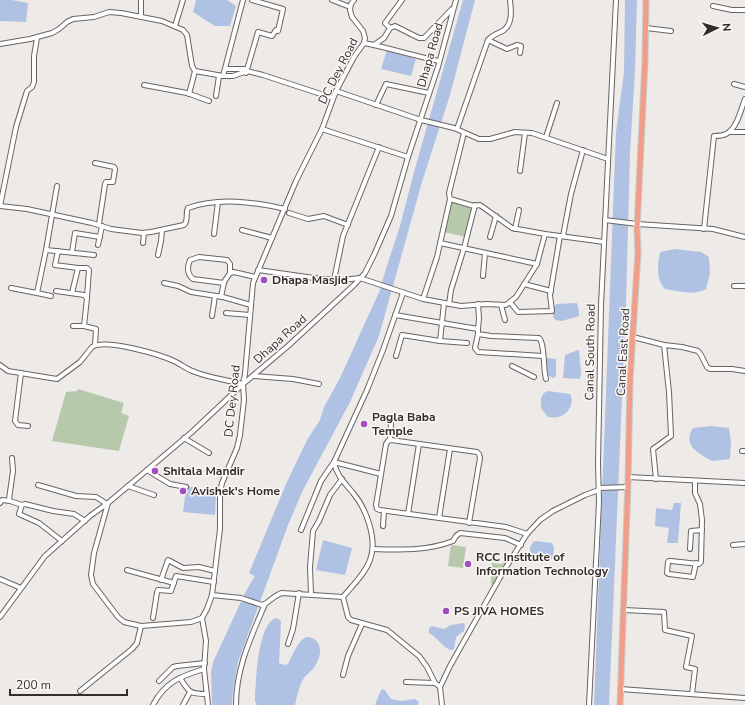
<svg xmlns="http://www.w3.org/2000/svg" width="745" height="705" viewBox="0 0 745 705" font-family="'Nunito Sans',sans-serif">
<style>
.green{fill:#b6caab}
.water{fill:#afc2e3}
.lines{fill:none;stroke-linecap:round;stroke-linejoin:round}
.minor-casing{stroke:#686462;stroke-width:6}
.major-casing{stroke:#c9c9c9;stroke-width:7}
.minor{stroke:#fff;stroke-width:4}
.major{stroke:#f19e89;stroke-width:5}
.poi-dot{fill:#a04ebe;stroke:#fcf7f5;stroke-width:1.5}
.labels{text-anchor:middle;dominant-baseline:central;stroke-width:3;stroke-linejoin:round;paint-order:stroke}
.street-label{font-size:12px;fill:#302f2e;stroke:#fcf7f5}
.poi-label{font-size:12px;font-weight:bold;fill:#302f2e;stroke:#fcf7f5;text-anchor:start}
</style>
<rect width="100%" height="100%" fill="#eeeae8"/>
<g class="green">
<path d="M450,199L473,206L466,237L443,232Z"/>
<path d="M78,389L124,403L121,413L129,416L119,451L52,441L66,392L77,391Z"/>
<path d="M451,545L466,547L463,568L448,566Z"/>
<path d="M508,554L511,557L494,584L491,585L492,563L502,564L505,560V555Z"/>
</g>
<g class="water">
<path d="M0,0H12L28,3L26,22L0,21Z"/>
<path d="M196,0H227L236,6L230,26H215L193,12Z"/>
<path d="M463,0H475L450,95L422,182L379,336L350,402L303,490L288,525L238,662L233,691L232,705H212L211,672L213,662L246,591L255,576L249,573L286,484L307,440L320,420L324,407L340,378L380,290L385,272L400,226L414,172Z"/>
<path d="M625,0H637L635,71L630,153L626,303L609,705H594L616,132L624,72Z"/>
<path d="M387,50L416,59L411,76L381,69Z"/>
<path d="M675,249L701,252L709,257L710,274L706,289C694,296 678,291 665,289C655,277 658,266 660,252Z"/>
<path d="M577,303L579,312V316L562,321L555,320L553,316V307L557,304Z"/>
<path d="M578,350H579L581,372L580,379L563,378L565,355Z"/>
<path d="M547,358L556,359V376L554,378L547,375L546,360Z"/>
<path d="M548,391L570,394C575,403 568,415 558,417C555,418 551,417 548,417L541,408V398L544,393Z"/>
<path d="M711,426L729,428L731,443L730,459L712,461C698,453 682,445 693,428Z"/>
<path d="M188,486L216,494L215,515L183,512L185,497Z"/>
<path d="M674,503H681L678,543H667L669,528L655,526L656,508L672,510Z"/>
<path d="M323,540L352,548L345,575L316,570Z"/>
<path d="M536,541L552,543L554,548L553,558C546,563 536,562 530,557V547L533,542Z"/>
<path d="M276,618L279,619L281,622L279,663L285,665L288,664C292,657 299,637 308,637C312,637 316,640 318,643C323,652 318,662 313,669C310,672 306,675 304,678C299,685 297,697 295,705H257L255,701C256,684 257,624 276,618Z"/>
<path d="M463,623L465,624L464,631L456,637L454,649L452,650C445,650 437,637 429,633V628L432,626L444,629L451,625Z"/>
<path d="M384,689L391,699L402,701L415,699L419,702L418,705H375L381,690Z"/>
</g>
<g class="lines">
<defs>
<g id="minor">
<path d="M332,0L350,7"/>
<path d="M713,6L732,10H745"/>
<path d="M141,16V0"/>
<path d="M175,26L183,0"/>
<path d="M390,28L385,23L402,0"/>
<path d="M646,28L671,31"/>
<path d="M488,40L507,49L517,45L521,46L520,53"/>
<path d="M364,43C390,48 414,56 439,61"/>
<path d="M0,44L30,39L52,33L59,29L67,22L73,19L94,17L109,12L121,13L162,21L183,30L187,35L192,66L195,71L223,76H233L247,71L263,75L333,98"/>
<path d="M374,45L384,38L390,28L395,26L419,38H424L452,9"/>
<path d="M225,69H247"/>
<path d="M246,73L258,32L272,36L276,30L278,31L283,9L252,0"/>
<path d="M223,76L243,0"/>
<path d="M734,84L745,87"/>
<path d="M144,85L187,93L209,101"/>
<path d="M336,91L421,120L454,128L479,139H490L515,132L532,133L608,159"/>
<path d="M189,94L195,71"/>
<path d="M216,96L219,76"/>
<path d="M376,105L386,84L429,93"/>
<path d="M322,129L408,157"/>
<path d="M457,129L488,40C493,34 498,34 504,30C513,23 511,9 510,0"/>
<path d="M731,132H745"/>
<path d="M464,133L449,193L450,199L474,206L480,205L512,228L545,234"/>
<path d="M546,137L557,103"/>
<path d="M95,163L114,167L115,169L113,182H106L105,184L99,224"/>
<path d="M520,171L525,133"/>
<path d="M57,186L46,250L94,255"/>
<path d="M0,206L27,209L92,223L111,229L142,233L151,232L184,225C189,220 185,213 188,208C219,197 254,202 285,209"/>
<path d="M0,206L16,127L27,91L32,87L34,82V56L37,38"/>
<path d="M289,213L308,219L324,216L348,225"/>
<path d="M605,220L637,224L713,229L745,237"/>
<path d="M515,229L519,210"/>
<path d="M704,229L714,136C718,136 722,136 726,134C737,129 741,109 745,99"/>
<path d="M242,230L272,238"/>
<path d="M214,234L218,202"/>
<path d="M563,236L571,194L583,150"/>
<path d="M490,237L496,216"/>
<path d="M143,243L144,233"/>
<path d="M440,243L537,264"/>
<path d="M98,245L102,226"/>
<path d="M58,251L55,265L78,268L72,293"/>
<path d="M72,252L75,233L100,237"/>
<path d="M158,255L161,241L162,230"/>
<path d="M78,268H87L89,270L87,297"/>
<path d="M258,270L321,279L342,280L360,278L423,299L461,306L486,304L506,305L516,297L537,264L545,234L604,242"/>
<path d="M483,276L485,253"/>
<path d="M334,280L343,236L379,147"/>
<path d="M164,283L178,286L191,292L223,297L251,305"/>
<path d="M224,283L193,279C187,274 187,267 190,260L199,257L227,260L230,264V273"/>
<path d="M524,284L551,291"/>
<path d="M734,286H745"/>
<path d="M11,288L37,293L46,250"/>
<path d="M56,291L84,295L87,298L84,326H73"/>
<path d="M37,293L51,296"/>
<path d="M221,297L224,282L230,273L234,272L255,277"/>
<path d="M423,299L437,257L450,199"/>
<path d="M510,302L518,312L552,311L550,295L560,236"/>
<path d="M449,304L451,290L464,248L475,205"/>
<path d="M478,304L479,318L478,329"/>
<path d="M501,305L505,320"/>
<path d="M226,313L250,315"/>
<path d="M395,315L478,329V334L491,336L539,338C545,343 543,369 546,379"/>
<path d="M212,316L215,296"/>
<path d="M84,326L96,329L95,345"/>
<path d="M478,334L475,348L478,352L543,356"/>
<path d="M633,337L664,345L682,347L698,351L701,355L707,367L710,369H732L745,371"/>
<path d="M440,341L444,303"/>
<path d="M396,356L402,335L440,341L467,343"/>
<path d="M0,365L8,371L57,379L80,362L92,347C105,338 162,355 176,362C182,365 188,370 195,372C210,378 227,380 243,384"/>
<path d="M512,366L534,377"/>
<path d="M21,373L15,421L18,425L28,426"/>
<path d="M254,376L293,379L319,384"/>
<path d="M184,438L209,453"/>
<path d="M390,440L391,424"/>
<path d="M742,451H745"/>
<path d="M12,458L13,471L9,499L10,501L22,505"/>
<path d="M147,470L170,484L186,487"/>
<path d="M628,477L745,483"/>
<path d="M656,479L653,449L671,436L669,392L664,345"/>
<path d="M695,481V493L700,504L702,520L701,562L699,564L671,561H669L668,562L667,573L669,574L693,577L696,563"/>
<path d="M38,485L76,496L96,497L107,504"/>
<path d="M128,486L154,495"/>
<path d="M599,488L628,487"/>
<path d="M0,503L2,500L10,501"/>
<path d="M108,503L94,553L91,575L93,584L118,617L124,622L141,626L191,622L202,618L207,609L212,595L220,529V493L222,483L237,448L240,435L244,400L243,384L245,374L253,283L296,181L322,129L336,91L354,57L364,43L365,38L363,31L352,17L350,10L351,4L354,0"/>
<path d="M408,514L419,444"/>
<path d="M439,518L450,449"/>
<path d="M469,523L480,458L479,454L477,452L391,440L388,441L386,444L376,505L377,509L380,510L506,527L527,534"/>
<path d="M383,526L384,511"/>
<path d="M301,530L321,481L334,462L381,474"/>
<path d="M62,541L39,523L19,514L22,505L25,504L53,511L74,514L85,521"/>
<path d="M733,545L745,544"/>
<path d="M373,549C399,550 428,551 453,541L456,536L460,533L505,538L521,545"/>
<path d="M690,549L691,531L702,530"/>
<path d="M127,570L174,583"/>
<path d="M0,579L21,588"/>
<path d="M161,580L168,560L183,568L199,567L215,571"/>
<path d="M311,594L310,567L313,531L319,521L330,495L342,479"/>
<path d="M212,595L241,598L262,605C269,603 274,595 282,593L343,597L348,617L351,620L387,630L419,656L427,667L435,683L440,687"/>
<path d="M343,597C352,586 365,574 370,560C378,540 366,508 353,493C345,483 336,475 334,462L367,390L383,350L403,293"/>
<path d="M624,610L664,612L665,630L692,636L686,667L695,669L692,694"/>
<path d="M0,617L45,556L90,516L108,503L192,432L243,384L288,346L354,285L365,273L374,255L391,216L408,157L438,67L456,0"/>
<path d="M153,618L157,592L158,590L171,591L176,576L214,582"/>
<path d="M202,618L206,641L204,669L208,705"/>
<path d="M288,644L293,629L299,593"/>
<path d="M343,675L348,656L362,624"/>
<path d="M180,678C189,692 189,694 207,694"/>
<path d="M159,681L173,667L177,666L205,663"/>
<path d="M406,682L435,683"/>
<path d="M620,689L745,698"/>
<path d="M80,691L132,649L137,643L141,626"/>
<path d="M153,705C165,682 181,676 204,669"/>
<path d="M183,705L190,692"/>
<path d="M236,705C236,668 251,637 265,604"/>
<path d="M442,705L440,687L450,666L503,572L527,534L540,520L553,511L585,495L599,490"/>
<path d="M589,705L599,502L598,463L601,305L616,0"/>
</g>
<path id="major" d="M620,705L628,482L630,380L638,252L637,228L645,61L646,0"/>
</defs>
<use href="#minor" class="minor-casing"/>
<use href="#major" class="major-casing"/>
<use href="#minor" class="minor"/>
<use href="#major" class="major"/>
</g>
<g class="poi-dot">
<circle cx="264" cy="280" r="4"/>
<circle cx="364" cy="424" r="4"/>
<circle cx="155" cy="471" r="4"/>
<circle cx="183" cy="491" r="4"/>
<circle cx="468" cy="564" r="4"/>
<circle cx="446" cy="611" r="4"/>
</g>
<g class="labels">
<g class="street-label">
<text transform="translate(430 55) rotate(-74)">Dhapa Road</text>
<text transform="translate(338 71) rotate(-63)">DC Dey Road</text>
<text transform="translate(280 339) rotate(-42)">Dhapa Road</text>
<text transform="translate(590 352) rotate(-89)">Canal South Road</text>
<text transform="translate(623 352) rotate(-87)">Canal East Road</text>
<text transform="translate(232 401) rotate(-84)">DC Dey Road</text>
</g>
<g class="poi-label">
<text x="272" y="280">Dhapa Masjid</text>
<text x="372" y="417">Pagla Baba<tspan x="372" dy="14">Temple</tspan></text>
<text x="163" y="471">Shitala Mandir</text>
<text x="191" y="491">Avishek's Home</text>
<text x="476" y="557">RCC Institute of<tspan x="476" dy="14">Information Technology</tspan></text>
<text x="454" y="611">PS JIVA HOMES</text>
</g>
</g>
<g transform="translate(717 28) rotate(85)" stroke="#fcf7f5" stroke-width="3" paint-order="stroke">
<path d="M0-3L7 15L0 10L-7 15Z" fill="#302f2e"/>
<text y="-6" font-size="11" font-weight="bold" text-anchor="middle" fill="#302f2e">N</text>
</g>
<path d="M10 689v6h117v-6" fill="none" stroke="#302f2e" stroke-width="2"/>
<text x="16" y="689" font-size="12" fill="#302f2e" stroke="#fcf7f5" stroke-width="3" paint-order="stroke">200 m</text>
</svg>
